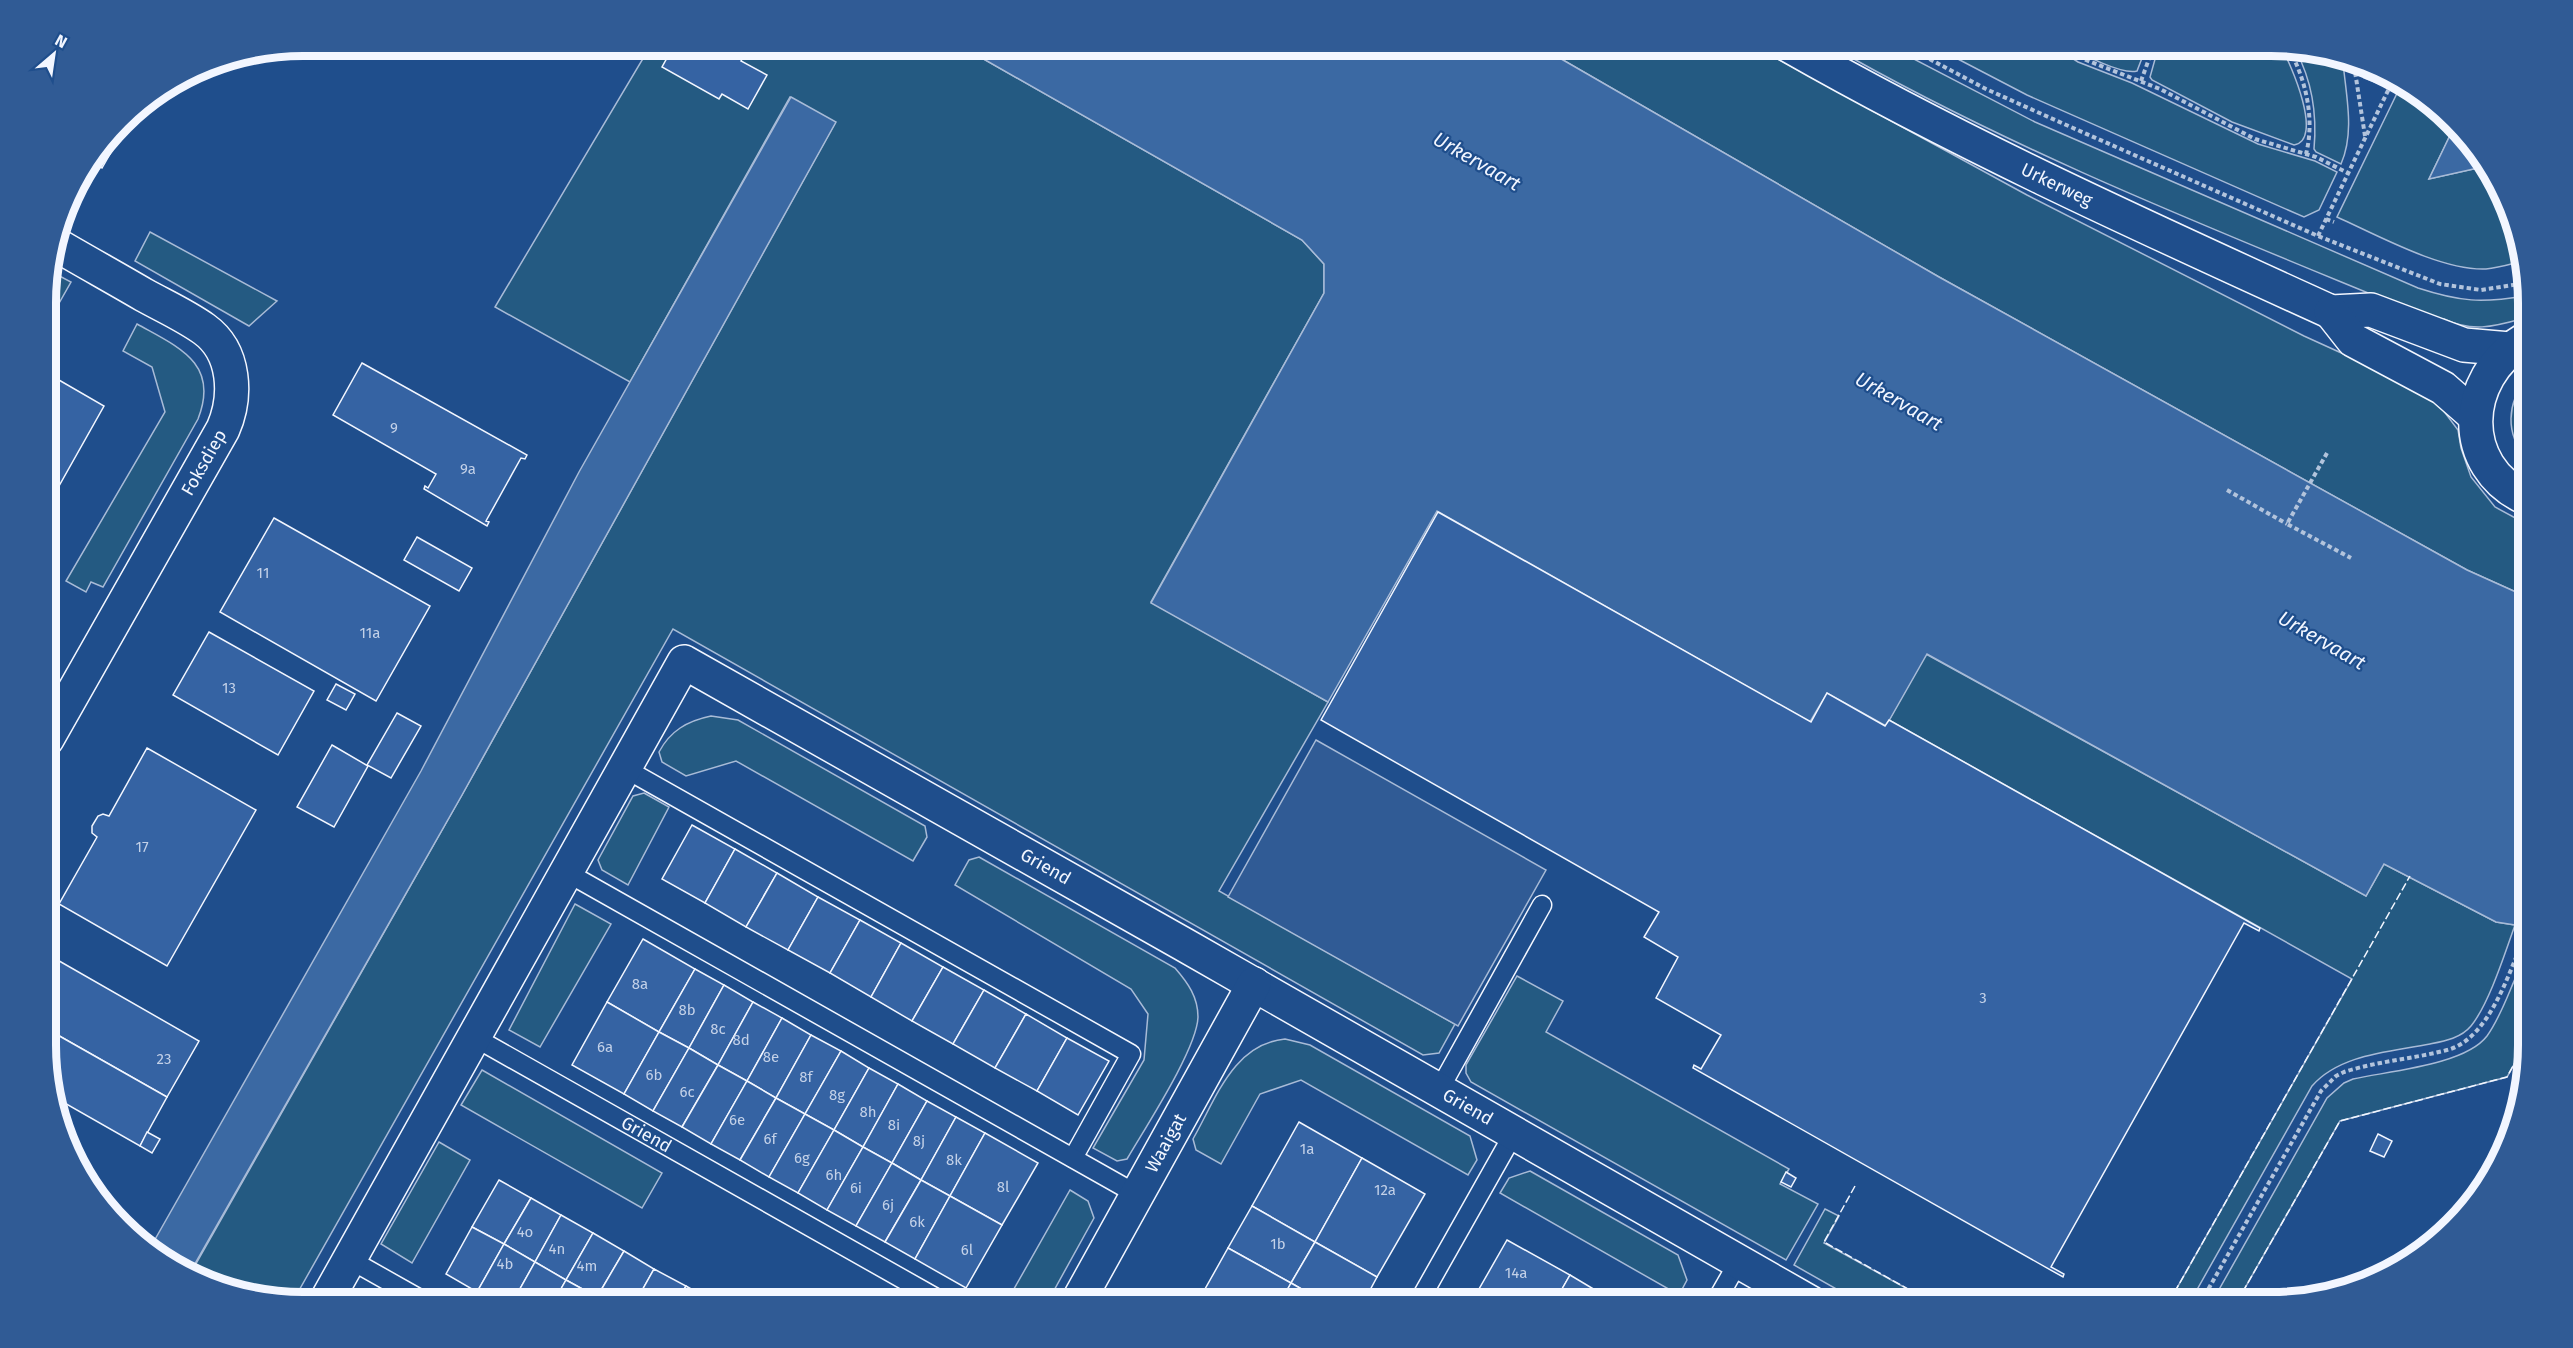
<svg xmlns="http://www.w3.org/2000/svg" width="2573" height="1348" viewBox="0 0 2573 1348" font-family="'Fira Sans',sans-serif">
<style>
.green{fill:#245a82;stroke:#a8bbd7;stroke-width:1.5}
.parking{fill:#305b95;stroke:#a8bbd7;stroke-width:1.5}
.water{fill:#3b69a3;stroke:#a8bbd7;stroke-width:1.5}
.building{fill:#3563a3;stroke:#f2f6ff;stroke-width:1.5}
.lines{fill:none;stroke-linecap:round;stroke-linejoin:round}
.lane-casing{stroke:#f2f6ff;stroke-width:21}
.street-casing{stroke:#f2f6ff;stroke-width:36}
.primary-casing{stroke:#f2f6ff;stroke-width:36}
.path{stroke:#b3c4dc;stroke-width:4;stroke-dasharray:4.5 3;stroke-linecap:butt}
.lane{stroke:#1f4e8c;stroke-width:18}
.street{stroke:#1f4e8c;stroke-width:33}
.primary{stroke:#1f4e8c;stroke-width:33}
.fence{stroke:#f2f6ff;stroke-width:1.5;stroke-dasharray:8 3;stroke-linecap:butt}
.labels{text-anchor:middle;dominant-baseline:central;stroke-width:4.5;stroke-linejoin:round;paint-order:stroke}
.number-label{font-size:15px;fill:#c3d1e8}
.street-label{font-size:18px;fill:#f2f6ff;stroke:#1f4e8c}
.water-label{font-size:20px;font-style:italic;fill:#f2f6ff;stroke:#1f4e8c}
.rim{fill:none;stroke:#f2f6ff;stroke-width:8}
</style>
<rect width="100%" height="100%" fill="#1f4e8c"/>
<g class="green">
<path d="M651,45H959L1302,240L1324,264V293L1151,602L1328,702L1219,891L1455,1024L1439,1053L1423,1055L673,629L293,1301L189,1276L462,795L835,123L790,97L630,382L495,307Z"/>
<path d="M1537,45H1752L2027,195L2304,336L2405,382L2440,406L2458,430L2461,448L2471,477L2495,507L2519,520L2527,521V597L2467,570L1939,277Z"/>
<path d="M1829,45H1887L2035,122L2418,288C2461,302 2481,303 2526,296V322L2522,323L2521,319C2493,327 2471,332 2444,319L2441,323C2234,237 2024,157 1829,45Z"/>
<path d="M1931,45H2052L2078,62L2132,83L2258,144L2315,161L2337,172L2319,210L2304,217L2027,95Z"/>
<path d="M2067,45H2147L2137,71C2122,75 2081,54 2067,45Z"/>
<path d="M2159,45H2270L2281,47C2291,64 2324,140 2294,145L2232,122L2152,80L2150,77Z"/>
<path d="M2296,51L2343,62C2346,96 2355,132 2341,164L2316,152L2314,149C2317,116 2312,81 2296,51Z"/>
<path d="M2363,67L2386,73L2380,84L2364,78Z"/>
<path d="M2402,83L2440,109L2455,125L2429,179L2487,166L2523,261C2511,264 2498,268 2486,269C2442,271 2377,235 2337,217Z"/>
<path d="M150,232L277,301L249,326L135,261Z"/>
<path d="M50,271L71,282L54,312L46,308V286Z"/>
<path d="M137,324C178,347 220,363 198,419L103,587L91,582L86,592L66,581L165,412L152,367L123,351Z"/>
<path d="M2526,380V457C2505,434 2507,403 2526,380Z"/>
<path d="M1926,654L2366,896L2384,864L2496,922L2515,925C2505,953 2489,1004 2471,1026C2461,1038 2445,1041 2430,1044C2390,1052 2340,1054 2312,1086L2190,1302H2169L2352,979L1889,720Z"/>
<path d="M711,716L738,720L925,826L927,837L913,861L736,761L686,776L662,762L659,752C670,731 687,721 711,716Z"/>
<path d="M644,793L669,807L628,885L602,870L598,860L633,796Z"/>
<path d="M979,857L1175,968C1188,983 1198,997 1198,1017C1197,1049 1145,1128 1127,1159L1117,1161L1093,1148L1144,1060L1148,1014L1131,989L955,885L969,860Z"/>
<path d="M575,904L611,924L540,1047L509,1030Z"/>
<path d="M2528,953V1039L2507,1077L2340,1121L2237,1302H2212L2327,1098L2344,1083L2353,1079C2389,1071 2465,1065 2487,1036C2505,1011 2512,979 2528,953Z"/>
<path d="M1517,976L1563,1001L1546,1032L1789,1169L1780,1184L1818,1204L1786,1260L1471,1082L1466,1073V1065Z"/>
<path d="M1285,1039L1310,1045L1470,1136L1477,1160L1468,1175L1301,1080L1260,1094L1221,1164L1196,1150L1193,1139C1216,1099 1233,1044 1285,1039Z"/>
<path d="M482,1070L662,1173L642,1208L461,1105Z"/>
<path d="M439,1142L470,1160L412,1263L381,1244Z"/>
<path d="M1530,1171L1678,1255L1687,1280L1679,1295L1500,1193L1509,1178Z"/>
<path d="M1070,1190L1088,1201L1094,1218L1047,1303H1006Z"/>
<path d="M1825,1209L1839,1216L1824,1243L1933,1303H1861L1794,1265Z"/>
</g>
<path class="parking" d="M1316,740L1546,870L1458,1026L1228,897Z"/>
<g class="water">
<path d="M959,45H1537L1939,277L2467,570L2527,597L2528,931L2515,925L2496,922L2384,864L2366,896L1927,654L1886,726L1827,693L1810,722L1437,511L1328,702L1151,603L1324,293V264L1302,240Z"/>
<path d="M791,97L836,122L462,795L188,1276L149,1250L421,771L579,472Z"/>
<path d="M2455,125L2484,159L2487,166L2429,179Z"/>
</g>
<g class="building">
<path d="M665,45H750L741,61L767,75L748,109L722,94L719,99L662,67L672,49Z"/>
<path d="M137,107L102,168L92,162L133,109Z"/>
<path d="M362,363L527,455L525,459L521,458L486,521L489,522L487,526L424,489L425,486L428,488L436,474L333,415Z"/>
<path d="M52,376L104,406L46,509V386Z"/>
<path d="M1438,512L1811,722L1827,693L1885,726L1889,720L2260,928L2259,931L2244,923L2051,1267L2064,1274L2063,1277L1693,1068L1694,1065L1701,1069L1721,1035L1656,998L1678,957L1644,937L1659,912L1321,720Z"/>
<path d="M274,518L430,606L376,701L220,612Z"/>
<path d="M417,537L472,568L459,591L404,560Z"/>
<path d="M209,632L314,691L278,755L173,695Z"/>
<path d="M336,684L355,694L346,710L327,700Z"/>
<path d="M397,713L421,726L391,778L367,765Z"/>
<path d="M332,745L368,766L334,827L297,807Z"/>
<path d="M147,748L256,810L167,966L59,904L97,837L92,833V826L98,816L103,814L109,816Z"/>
<path d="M692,825L735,849L705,903L662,879Z"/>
<path d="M735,849L777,873L746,927L705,903Z"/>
<path d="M777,873L818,897L788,950L746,927Z"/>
<path d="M818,897L860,920L830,973L788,950Z"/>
<path d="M860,920L901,943L871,997L830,973Z"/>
<path d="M643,939L695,969L659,1032L607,1002Z"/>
<path d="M901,943L943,967L912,1021L871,997Z"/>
<path d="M47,954L199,1041L167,1097L47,1029Z"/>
<path d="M943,967L984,990L953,1044L912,1021Z"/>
<path d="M695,969L724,985L689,1048L659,1032Z"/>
<path d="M724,985L753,1002L718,1065L689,1048Z"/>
<path d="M984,990L1026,1014L995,1068L953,1044Z"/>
<path d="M607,1002L659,1032L624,1094L572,1065Z"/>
<path d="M753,1002L782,1018L747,1081L718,1065Z"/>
<path d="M1026,1014L1067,1038L1037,1091L995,1068Z"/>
<path d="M782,1018L811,1035L776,1098L747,1081Z"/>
<path d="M47,1029L167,1097L140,1146L54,1097L47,1079Z"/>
<path d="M659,1032L689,1048L653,1111L624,1094Z"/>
<path d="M811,1035L841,1051L805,1114L776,1098Z"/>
<path d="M1067,1038L1109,1061L1078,1115L1037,1091Z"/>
<path d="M689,1048L718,1065L682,1127L653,1111Z"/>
<path d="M841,1051L869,1068L834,1130L805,1114Z"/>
<path d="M718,1065L747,1081L711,1144L682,1127Z"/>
<path d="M869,1068L898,1084L863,1147L834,1130Z"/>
<path d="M747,1081L776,1098L740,1160L711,1144Z"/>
<path d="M898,1084L927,1101L892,1163L863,1147Z"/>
<path d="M776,1098L805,1114L769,1177L740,1160Z"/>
<path d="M927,1101L956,1117L921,1180L892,1163Z"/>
<path d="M805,1114L834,1130L798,1193L769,1177Z"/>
<path d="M956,1117L985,1133L950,1196L921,1180Z"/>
<path d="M1299,1122L1362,1158L1315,1242L1252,1206Z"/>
<path d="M834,1130L863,1147L827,1210L798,1193Z"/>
<path d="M147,1132L160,1139L152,1153L140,1146Z"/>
<path d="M985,1133L1038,1163L1002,1225L950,1196Z"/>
<path d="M2378,1134L2392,1141L2384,1157L2370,1151Z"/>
<path d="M2507,1137L2501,1159L2489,1177Z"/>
<path d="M863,1147L892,1163L856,1226L827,1210Z"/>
<path d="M1362,1158L1425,1194L1377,1277L1315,1242Z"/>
<path d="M892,1163L921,1180L885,1242L856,1226Z"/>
<path d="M1786,1172L1796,1178L1791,1187L1781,1182Z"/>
<path d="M499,1180L531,1198L504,1244L472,1227Z"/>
<path d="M921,1180L950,1196L915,1259L885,1242Z"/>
<path d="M950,1196L1002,1225L966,1288L915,1259Z"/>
<path d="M531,1198L561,1215L535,1262L504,1244Z"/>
<path d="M1252,1206L1315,1242L1291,1283L1228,1248Z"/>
<path d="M561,1215L593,1233L566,1280L535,1262Z"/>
<path d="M472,1227L504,1244L477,1292L446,1274Z"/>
<path d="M593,1233L624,1251L597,1297L566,1280Z"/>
<path d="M1507,1240L1570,1275L1554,1303H1471Z"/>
<path d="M1315,1242L1377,1277L1363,1303H1326L1291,1283Z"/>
<path d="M504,1244L535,1262L512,1303H498L477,1292Z"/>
<path d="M1228,1248L1291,1283L1280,1303H1230L1205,1289Z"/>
<path d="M624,1251L654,1269L635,1303H607L597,1297Z"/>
<path d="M535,1262L566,1280L553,1303H512Z"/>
<path d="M654,1269L686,1286L676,1303H635Z"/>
<path d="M1570,1275L1617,1303H1554Z"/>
<path d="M566,1280L597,1297L594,1303H553Z"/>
<path d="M1291,1283L1326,1303H1280Z"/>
<path d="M686,1286L715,1303H676Z"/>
<path d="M1205,1289L1230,1303H1197Z"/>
</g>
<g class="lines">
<defs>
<g id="lane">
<path d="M624,768L1131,1054L1073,1158"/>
<path d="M566,872L1138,1195"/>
<path id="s1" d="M474,1037L945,1303"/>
<path d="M1439,1090L1542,905"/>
<path d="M349,1259L427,1303"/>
<path d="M1418,1303L1514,1133"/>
<path d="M1715,1303L1739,1261"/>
</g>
<g id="street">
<path id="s2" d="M47,739L223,429C237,397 236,352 204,329C186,316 164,306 144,295C115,278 86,262 57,245"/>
<path id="s3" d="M325,1303L684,662L1183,944L1811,1303"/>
<path id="s4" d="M1077,1303L1254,984"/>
</g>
<g id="primary">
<path id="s5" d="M1788,45C1963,145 2147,228 2331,312L2371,310L2464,345L2510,349"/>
<path d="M2331,312L2353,340L2443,388L2475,416"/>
<path d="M2523,341C2462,378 2457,466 2526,498"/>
</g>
</defs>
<use href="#lane" class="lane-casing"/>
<use href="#street" class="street-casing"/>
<use href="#primary" class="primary-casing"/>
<g class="path">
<path d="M1903,45L1986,89L2064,124L2318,236L2440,284L2481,290L2526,283"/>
<path d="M2059,45L2086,60L2160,89L2255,139L2316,157L2348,173"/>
<path d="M2289,49C2306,80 2315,119 2306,154"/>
<path d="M2354,65L2365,136"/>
<path d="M2141,81L2154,45"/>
<path d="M2326,219L2334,222"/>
<path d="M2318,236L2394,78"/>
<path d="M2327,453L2287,524L2351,558"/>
<path d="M2227,490L2287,524"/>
<path d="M2201,1302L2321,1091L2336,1076L2344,1072C2378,1061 2413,1059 2447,1050C2491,1039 2511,966 2528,928"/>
</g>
<use href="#lane" class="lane"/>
<use href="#street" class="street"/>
<use href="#primary" class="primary"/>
<g class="fence">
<path d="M1855,1186L1824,1242L1933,1303"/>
<path d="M2169,1302L2410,876"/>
<path d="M2237,1302L2340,1121L2507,1077L2528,1039"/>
</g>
</g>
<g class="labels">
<g class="number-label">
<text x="394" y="428">9</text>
<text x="468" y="469">9a</text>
<text x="263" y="573">11</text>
<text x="370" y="633">11a</text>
<text x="229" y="688">13</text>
<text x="142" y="847">17</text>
<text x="640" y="984">8a</text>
<text x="1983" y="998">3</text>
<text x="687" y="1010">8b</text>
<text x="718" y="1029">8c</text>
<text x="741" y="1040">8d</text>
<text x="605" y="1047">6a</text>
<text x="771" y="1057">8e</text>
<text x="164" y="1059">23</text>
<text x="654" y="1075">6b</text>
<text x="806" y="1077">8f</text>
<text x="687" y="1092">6c</text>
<text x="837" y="1095">8g</text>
<text x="868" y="1112">8h</text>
<text x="737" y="1120">6e</text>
<text x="894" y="1125">8i</text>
<text x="770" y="1139">6f</text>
<text x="919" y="1141">8j</text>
<text x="1307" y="1149">1a</text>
<text x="802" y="1158">6g</text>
<text x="954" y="1160">8k</text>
<text x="834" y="1175">6h</text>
<text x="1003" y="1187">8l</text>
<text x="856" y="1188">6i</text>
<text x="1385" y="1190">12a</text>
<text x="888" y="1205">6j</text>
<text x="917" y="1222">6k</text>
<text x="525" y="1232">4o</text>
<text x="1278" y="1244">1b</text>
<text x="557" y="1249">4n</text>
<text x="967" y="1250">6l</text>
<text x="505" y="1264">4b</text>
<text x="587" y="1266">4m</text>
<text x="1516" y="1273">14a</text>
</g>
<g class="street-label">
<text stroke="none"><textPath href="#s5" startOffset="303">Urkerweg</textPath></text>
<text stroke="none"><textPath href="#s2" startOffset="318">Foksdiep</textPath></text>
<text stroke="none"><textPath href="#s3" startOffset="1150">Griend</textPath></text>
<text stroke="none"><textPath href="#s3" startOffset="1636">Griend</textPath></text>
<text stroke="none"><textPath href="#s1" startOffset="198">Griend</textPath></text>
<text stroke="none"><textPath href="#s4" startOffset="183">Waaigat</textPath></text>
</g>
<g class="water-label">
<text transform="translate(1477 161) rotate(30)">Urkervaart</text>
<text transform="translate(1899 401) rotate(30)">Urkervaart</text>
<text transform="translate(2322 640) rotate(30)">Urkervaart</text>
</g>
</g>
<path d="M0 0H2573V1348H0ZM303 56H2271A247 247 0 0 1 2518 303V1045A247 247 0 0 1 2271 1292H303A247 247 0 0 1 56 1045V303A247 247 0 0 1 303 56Z" fill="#305b95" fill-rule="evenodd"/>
<path class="rim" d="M303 56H2271A247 247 0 0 1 2518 303V1045A247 247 0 0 1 2271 1292H303A247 247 0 0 1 56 1045V303A247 247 0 0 1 303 56Z"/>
<g transform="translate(54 54) rotate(29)" stroke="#1f4e8c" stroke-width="4.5" paint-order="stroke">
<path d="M0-4.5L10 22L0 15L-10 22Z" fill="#f2f6ff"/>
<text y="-9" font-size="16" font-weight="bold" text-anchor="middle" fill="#f2f6ff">N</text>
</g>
</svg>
